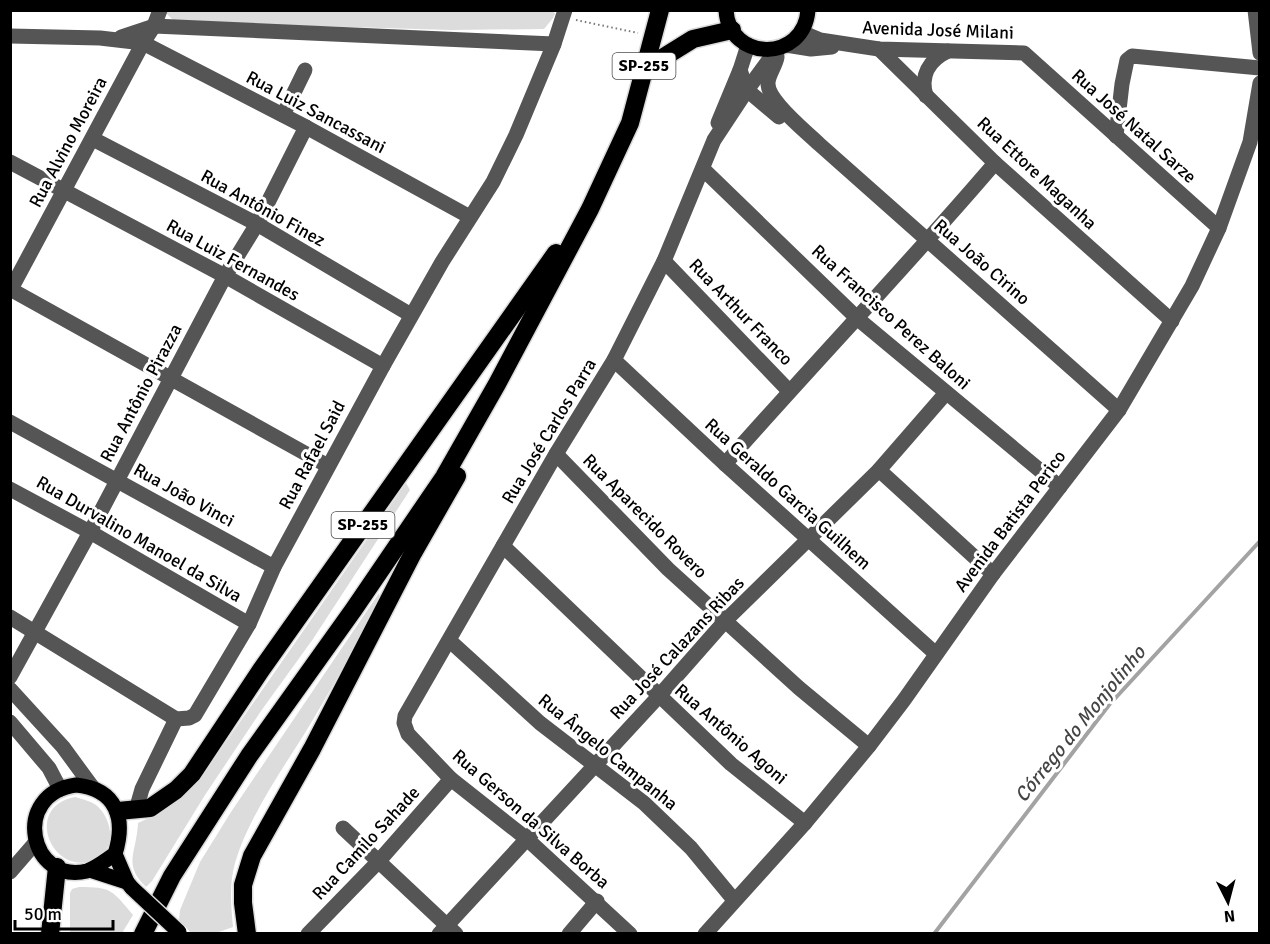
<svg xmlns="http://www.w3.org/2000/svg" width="1270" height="944" viewBox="0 0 1270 944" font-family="Signika,sans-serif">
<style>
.green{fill:#dcdcdc}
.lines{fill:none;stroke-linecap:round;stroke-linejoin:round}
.stream{stroke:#a3a3a3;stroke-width:4}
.major-casing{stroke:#dbdbdb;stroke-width:18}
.highway-casing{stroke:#dbdbdb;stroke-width:21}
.path{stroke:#777;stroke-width:2;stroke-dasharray:1.5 3;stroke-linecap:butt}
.minor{stroke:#555;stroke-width:15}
.major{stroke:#000;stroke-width:15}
.highway{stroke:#000;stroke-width:18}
.major-bridge-casing{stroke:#dbdbdb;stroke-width:18;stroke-linecap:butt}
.major-bridge{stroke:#000;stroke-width:15}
.labels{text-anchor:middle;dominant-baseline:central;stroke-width:6;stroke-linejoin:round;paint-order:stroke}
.shield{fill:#fff;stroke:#4c4c4c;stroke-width:1.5}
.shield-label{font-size:16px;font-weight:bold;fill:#000}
.street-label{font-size:18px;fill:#000;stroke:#fff}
.water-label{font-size:20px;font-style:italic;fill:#444;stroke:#fff}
</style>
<rect width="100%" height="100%" fill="#fff"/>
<g class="green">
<path d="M167,10H553L555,14L553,18L544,29L451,30L175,22L166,13Z"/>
<path d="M406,483L410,490L313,639L261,711L205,795L152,881L146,887C122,864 137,852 138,823C167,810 183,798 203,775Z"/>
<path d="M379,593L380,600C357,641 335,683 311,723C285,766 249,815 235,863C229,884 231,906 233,927L216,933H191L179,920L180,910L200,862L231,812Z"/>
<path d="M75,797C82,799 90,801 96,805C111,817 117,845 99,857C57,884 19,808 75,797Z"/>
<path d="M79,887C112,887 112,890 133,915L122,933H70V893L72,889Z"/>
</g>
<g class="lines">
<path class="stream" d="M934,934L1109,705L1260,541"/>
<defs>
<g id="major">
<path d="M726,10C729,62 804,63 808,10"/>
<path d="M76,785C117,789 126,819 115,854C106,860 96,868 87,871C30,885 10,794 76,785Z"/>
<path d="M115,854L127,882L132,888"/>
<path d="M90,870L127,882"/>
</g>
<g id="highway">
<path d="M643,70L693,39L732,30"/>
<path d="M118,811L150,808L176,790L192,774L261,670L556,253"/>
<path d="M50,934L57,867"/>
<path d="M143,934L172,876L249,756L354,609L444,477L497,384L590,209L630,123L660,10"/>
<path d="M247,934L243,903V885L252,856L312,749L413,553L457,476"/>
</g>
</defs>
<use href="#major" class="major-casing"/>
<use href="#highway" class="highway-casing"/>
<path class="path" d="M576,20L638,33"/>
<g class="minor">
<path d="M1255,10L1260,53"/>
<path d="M801,32L820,40L879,49L1024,53L1219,228"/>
<path d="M10,36L100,38L143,43L306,127L470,217"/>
<path d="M121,37L154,26L554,44"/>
<path d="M786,45L811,49L832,47"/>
<path d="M879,49L995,163L1172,321"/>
<path d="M777,57C776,65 768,75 768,83C767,101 807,132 819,144L1119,410"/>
<path d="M740,70L747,90L779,117"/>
<path d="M926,96C920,76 929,60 948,51"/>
<path d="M283,115L305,70"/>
<path d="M718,123L740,70L748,45"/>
<path d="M1116,136L1122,84L1127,60L1132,56L1260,68"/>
<path d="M93,139L257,224L411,315"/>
<path d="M10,162L225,276L383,366"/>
<path d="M703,169L858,319L1060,487"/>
<path d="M664,261L789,391"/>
<path d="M10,289L328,466"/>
<path d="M10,291L143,43L154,26L160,10"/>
<path d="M614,360L725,464L936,654"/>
<path d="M10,422L274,567"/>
<path d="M556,454L668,569L799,688L869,746"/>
<path d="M725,464C814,363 907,266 995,163"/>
<path d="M879,470L993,574"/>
<path d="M10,489L90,532L249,624"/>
<path d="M503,546L731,764L805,823"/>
<path d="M10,617L176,719L189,718L195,715L249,624L274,567L383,366L442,262L493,182L516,135L554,44L565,10"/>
<path d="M450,641L540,723L644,803L691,848L734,900"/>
<path d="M10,677L90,532L225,276L257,224L306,127"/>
<path d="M10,689L63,747L93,788"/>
<path d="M10,722L49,768L60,789"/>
<path d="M136,810L142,789L176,719"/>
<path d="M343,828L456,934"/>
<path d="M10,872L36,842"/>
<path d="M308,934L378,862L451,779"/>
<path d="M439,934L659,696L725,621L879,470L946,393"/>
<path d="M569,934L597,901"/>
<path d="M630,934L527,839L451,779L408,734L404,723L405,716L556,454L614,360L664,261L714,140L747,90L777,49"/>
<path d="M705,934L805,823L869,746L904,700L993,574L1119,410L1192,286L1219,228L1250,142L1260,83"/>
</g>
<use href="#major" class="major"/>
<use href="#highway" class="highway"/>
<defs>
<path id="major-bridge" d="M132,888L179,932"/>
</defs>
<use href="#major-bridge" class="major-bridge-casing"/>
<use href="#major-bridge" class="major-bridge"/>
</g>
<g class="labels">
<g class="shield">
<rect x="612.5" y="53" width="63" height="26" rx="4.5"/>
<rect x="331.5" y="512" width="63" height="26" rx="4.5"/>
</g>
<g class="shield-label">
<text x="644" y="66">SP-255</text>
<text x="363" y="525">SP-255</text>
</g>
<g class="street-label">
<text transform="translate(938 30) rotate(2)">Avenida José Milani</text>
<text transform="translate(316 112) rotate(28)">Rua Luiz Sancassani</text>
<text transform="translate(1134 126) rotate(42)">Rua José Natal Sarze</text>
<text transform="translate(68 142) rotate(-62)">Rua Alvino Moreira</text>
<text transform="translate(1037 173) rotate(43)">Rua Ettore Maganha</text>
<text transform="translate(263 208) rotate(29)">Rua Antônio Finez</text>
<text transform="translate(233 260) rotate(29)">Rua Luiz Fernandes</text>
<text transform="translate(982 262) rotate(41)">Rua João Cirino</text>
<text transform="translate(741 312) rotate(46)">Rua Arthur Franco</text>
<text transform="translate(891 317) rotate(42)">Rua Francisco Perez Baloni</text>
<text transform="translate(141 393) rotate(-62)">Rua Antônio Pirazza</text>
<text transform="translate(549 431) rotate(-59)">Rua José Carlos Parra</text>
<text transform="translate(312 455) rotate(-62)">Rua Rafael Said</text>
<text transform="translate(788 494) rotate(42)">Rua Geraldo Garcia Guilhem</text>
<text transform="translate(184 495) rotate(29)">Rua João Vinci</text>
<text transform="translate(645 516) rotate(45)">Rua Aparecido Rovero</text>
<text transform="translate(1010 521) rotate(-53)">Avenida Batista Perico</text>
<text transform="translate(139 539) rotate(30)">Rua Durvalino Manoel da Silva</text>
<text transform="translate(677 648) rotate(-47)">Rua José Calazans Ribas</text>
<text transform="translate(731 734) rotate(41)">Rua Antônio Agoni</text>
<text transform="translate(608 752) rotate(39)">Rua Ângelo Campanha</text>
<text transform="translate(531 819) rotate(41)">Rua Gerson da Silva Borba</text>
<text transform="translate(366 843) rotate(-47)">Rua Camilo Sahade</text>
</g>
<g class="water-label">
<text transform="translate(1080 724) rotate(-51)">Córrego do Monjolinho</text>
</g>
</g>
<rect width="1270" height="944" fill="none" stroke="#000000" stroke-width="24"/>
<g transform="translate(1228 902) rotate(174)" stroke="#ffffff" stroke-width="4.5" paint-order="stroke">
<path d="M0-4.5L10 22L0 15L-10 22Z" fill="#000000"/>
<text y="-9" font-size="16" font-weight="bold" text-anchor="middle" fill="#000000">N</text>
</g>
<path d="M15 920v9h98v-9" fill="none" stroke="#000000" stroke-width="3"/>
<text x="24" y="920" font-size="18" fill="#000000" stroke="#ffffff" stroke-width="4.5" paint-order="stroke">50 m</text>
</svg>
